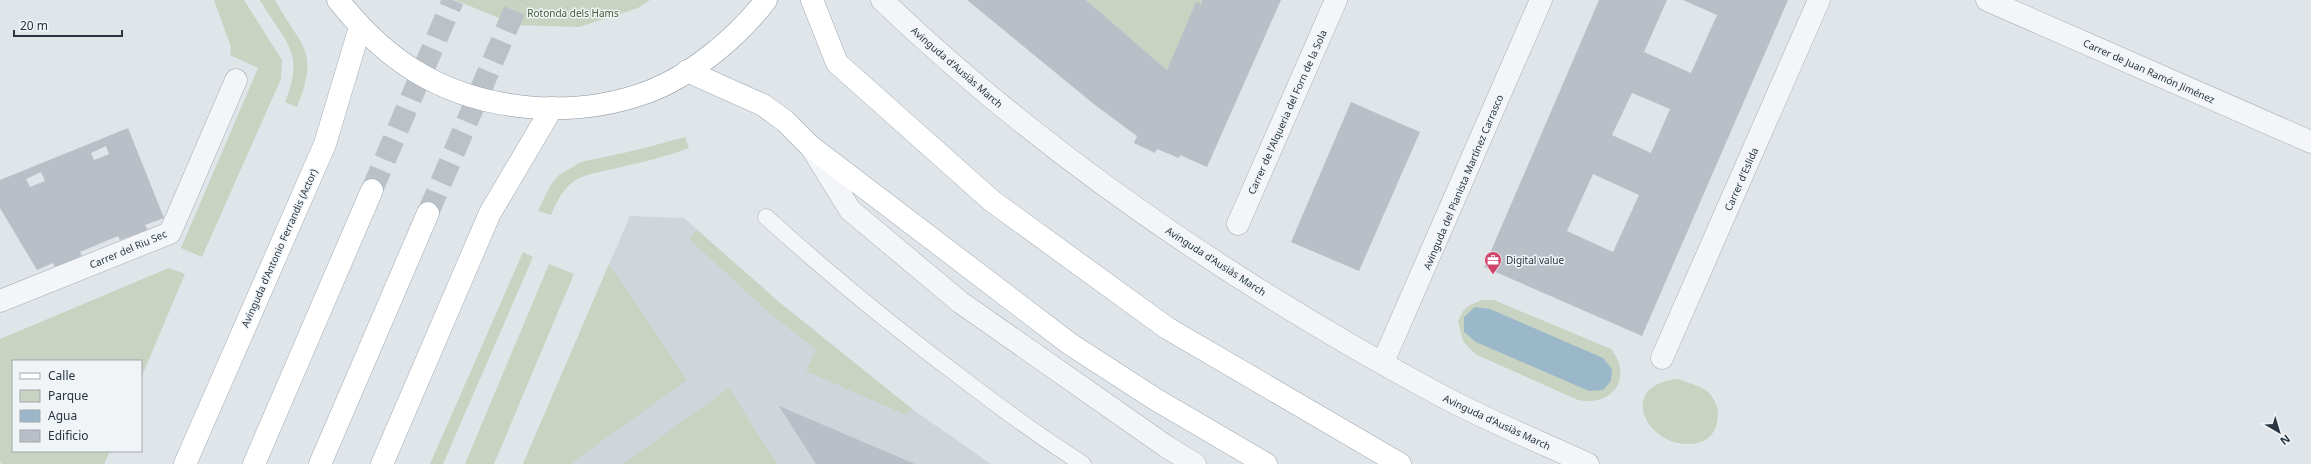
<svg xmlns="http://www.w3.org/2000/svg" width="2311" height="464" viewBox="0 0 2311 464" font-family="'Noto Sans',sans-serif">
<style>
.built{fill:#ced5db}
.green{fill:#c8d3c2}
.water{fill:#9bb8ca}
.building{fill:#b8bfc6;fill-rule:evenodd}
.lines{fill:none;stroke-linecap:round;stroke-linejoin:round}
.primary-tunnel{stroke:#bbc2c7;stroke-width:22;stroke-dasharray:22 11;stroke-linecap:butt}
.lane-casing{stroke:#a5adb3;stroke-width:17}
.street-casing{stroke:#a5adb3;stroke-width:23}
.primary-casing{stroke:#a0abb5;stroke-width:23}
.highway-casing{stroke:#8895a0;stroke-width:23}
.lane{stroke:#f3f5f8;stroke-width:16}
.street{stroke:#f3f5f8;stroke-width:22}
.primary{stroke:#fff;stroke-width:22}
.highway{stroke:#fff;stroke-width:22}
.labels{text-anchor:middle;dominant-baseline:central;stroke-width:3;stroke-linejoin:round;paint-order:stroke}
.park-label{font-size:10px;fill:#435d36;stroke:#f0f4f7}
.street-label{font-size:10px;fill:#293541;stroke:#f0f4f7}
.poi-label{font-size:10px;fill:#293541;stroke:#f0f4f7;text-anchor:start}
</style>
<rect width="100%" height="100%" fill="#e0e5e9"/>
<path class="built" d="M630,216L684,218L779,302L912,409L991,464H523Z"/>
<g class="green">
<path d="M214,0H244L282,60L281,79L202,257L181,248L258,68L230,55L231,47Z"/>
<path d="M260,0H275C300,47 321,49 297,107L285,102C307,51 283,41 260,0Z"/>
<path d="M455,0H650L638,8L579,27L516,25Z"/>
<path d="M1086,0H1202L1167,70Z"/>
<path d="M685,137L689,148C667,156 645,162 621,167C581,177 569,173 551,215L538,211L550,186L559,175L581,162L637,150Z"/>
<path d="M697,230L779,302L912,409L906,415L806,371L816,349L774,317L689,239Z"/>
<path d="M523,252L533,257L443,464H430Z"/>
<path d="M549,264L574,274L494,464H465Z"/>
<path d="M609,264L687,380L570,464H523Z"/>
<path d="M169,268L185,274L141,378V361H13V451H110L104,464H2L0,462V339Z"/>
<path d="M1482,300H1494L1611,349C1634,378 1612,407 1578,400L1477,355L1469,348L1463,341L1458,321L1463,311L1470,305Z"/>
<path d="M1679,379C1688,383 1702,386 1709,393C1724,408 1720,438 1698,443C1648,453 1613,384 1679,379Z"/>
<path d="M729,388L777,464H623Z"/>
</g>
<path class="water" d="M1475,307L1490,309L1603,358L1612,369L1611,381L1603,390L1589,391L1476,342L1464,332V317Z"/>
<g class="building">
<path d="M967,0H1086L1167,70L1196,2L1201,4L1202,0H1281L1207,167L1180,155L1179,158L1157,149L1155,153L1134,143L1137,136L1095,105Z"/>
<path d="M1599,0H1667L1644,52L1691,73L1717,15L1683,0H1788L1642,336L1484,267ZM1632,93L1670,109L1651,153L1612,135ZM1593,174L1639,195L1613,252L1567,231Z"/>
<path d="M1351,102L1420,132L1359,271L1291,242Z"/>
<path d="M128,128L164,218L145,225L148,230L120,240L118,236L80,252L82,256L55,267L53,263L37,270L0,208V180ZM106,146L109,154L94,160L91,153ZM41,172L45,181L30,187L26,179Z"/>
<path d="M779,406L915,464H816Z"/>
</g>
<g class="lines">
<g class="primary-tunnel">
<path d="M372,190L453,0"/>
<path d="M428,213L519,0"/>
</g>
<defs>
<path id="lane" d="M766,217C830,275 897,330 967,382C1005,411 1043,439 1083,464"/>
<g id="street">
<path d="M882,0C1047,158 1238,286 1438,394C1486,420 1538,441 1588,464"/>
<path d="M1987,0L2311,142"/>
<path d="M811,147L850,210L960,302L1167,447L1195,464"/>
<path d="M1238,224L1336,0"/>
<path d="M0,301L170,233L236,80"/>
<path d="M1662,358L1819,0"/>
<path d="M1383,362L1541,0"/>
</g>
<g id="primary">
<path d="M812,0L837,63L992,201L1167,328L1400,464"/>
<path d="M687,71L763,105L785,121L810,146L1070,344L1155,399L1266,464"/>
<path d="M185,464L325,144L360,27"/>
<path d="M254,464L372,190"/>
<path d="M320,464L428,213"/>
<path d="M382,464L490,213L552,108"/>
</g>
<path id="highway" d="M338,0C360,28 384,52 415,71C482,112 572,119 645,93C690,77 738,37 766,0"/>
</defs>
<use href="#lane" class="lane-casing"/>
<use href="#street" class="street-casing"/>
<use href="#primary" class="primary-casing"/>
<use href="#highway" class="highway-casing"/>
<use href="#lane" class="lane"/>
<use href="#street" class="street"/>
<use href="#primary" class="primary"/>
<use href="#highway" class="highway"/>
</g>
<defs>
<symbol id="office-pin" viewBox="-11 -11 22 30"><path d="M0 17L-7.5 6A9.5 9.5 0 1 1 7.5 6Z" fill="#cf456c" stroke="#f0f4f7"/><path d="M-6-3h4V-5.5h4V-3h4V5H-6ZM-1-4.5V-3h2v-1.5ZM-6 0V1H6V0Z" fill="#fff"/></symbol>
</defs>
<g fill-rule="evenodd">
<use href="#office-pin" x="1483" y="250" width="20" height="27"/>
</g>
<g class="labels">
<g class="park-label">
<text x="573" y="13">Rotonda dels Hams</text>
</g>
<g class="street-label">
<text transform="translate(957 67) rotate(41)">Avinguda d'Ausiàs March</text>
<text transform="translate(2149 71) rotate(24)">Carrer de Juan Ramón Jiménez</text>
<text transform="translate(1287 112) rotate(-66)">Carrer de l'Alqueria del Forn de la Sola</text>
<text transform="translate(1741 179) rotate(-66)">Carrer d'Eslida</text>
<text transform="translate(1463 182) rotate(-67)">Avinguda del Pianista Martínez Carrasco</text>
<text transform="translate(279 248) rotate(-66)">Avinguda d'Antonio Ferrandis (Actor)</text>
<text transform="translate(128 249) rotate(-23)">Carrer del Riu Sec</text>
<text transform="translate(1216 261) rotate(33)">Avinguda d'Ausiàs March</text>
<text transform="translate(1497 422) rotate(25)">Avinguda d'Ausiàs March</text>
</g>
<g class="poi-label">
<text x="1506" y="260">Digital value</text>
</g>
</g>
<rect x="12" y="360" width="130" height="92" fill="#f0f4f7" stroke="#a0a8ae"/>
<rect x="20" y="373" width="20" height="6" fill="#ffffff" stroke="#a0a8ae"/>
<text x="48" y="380" font-size="12" fill="#293541">Calle</text>
<rect x="20" y="390" width="20" height="12" fill="#c8d3c2" stroke="#a0a8ae"/>
<text x="48" y="400" font-size="12" fill="#293541">Parque</text>
<rect x="20" y="410" width="20" height="12" fill="#9bb8ca" stroke="#a0a8ae"/>
<text x="48" y="420" font-size="12" fill="#293541">Agua</text>
<rect x="20" y="430" width="20" height="12" fill="#b8bfc6" stroke="#a0a8ae"/>
<text x="48" y="440" font-size="12" fill="#293541">Edificio</text>
<g transform="translate(2279 432) rotate(142)" stroke="#f0f4f7" stroke-width="3" paint-order="stroke">
<path d="M0-3L7 15L0 10L-7 15Z" fill="#293541"/>
<text y="-6" font-size="11" font-weight="bold" text-anchor="middle" fill="#293541">N</text>
</g>
<path d="M14 30v6h108v-6" fill="none" stroke="#293541" stroke-width="2"/>
<text x="20" y="30" font-size="12" fill="#293541" stroke="#f0f4f7" stroke-width="3" paint-order="stroke">20 m</text>
</svg>
